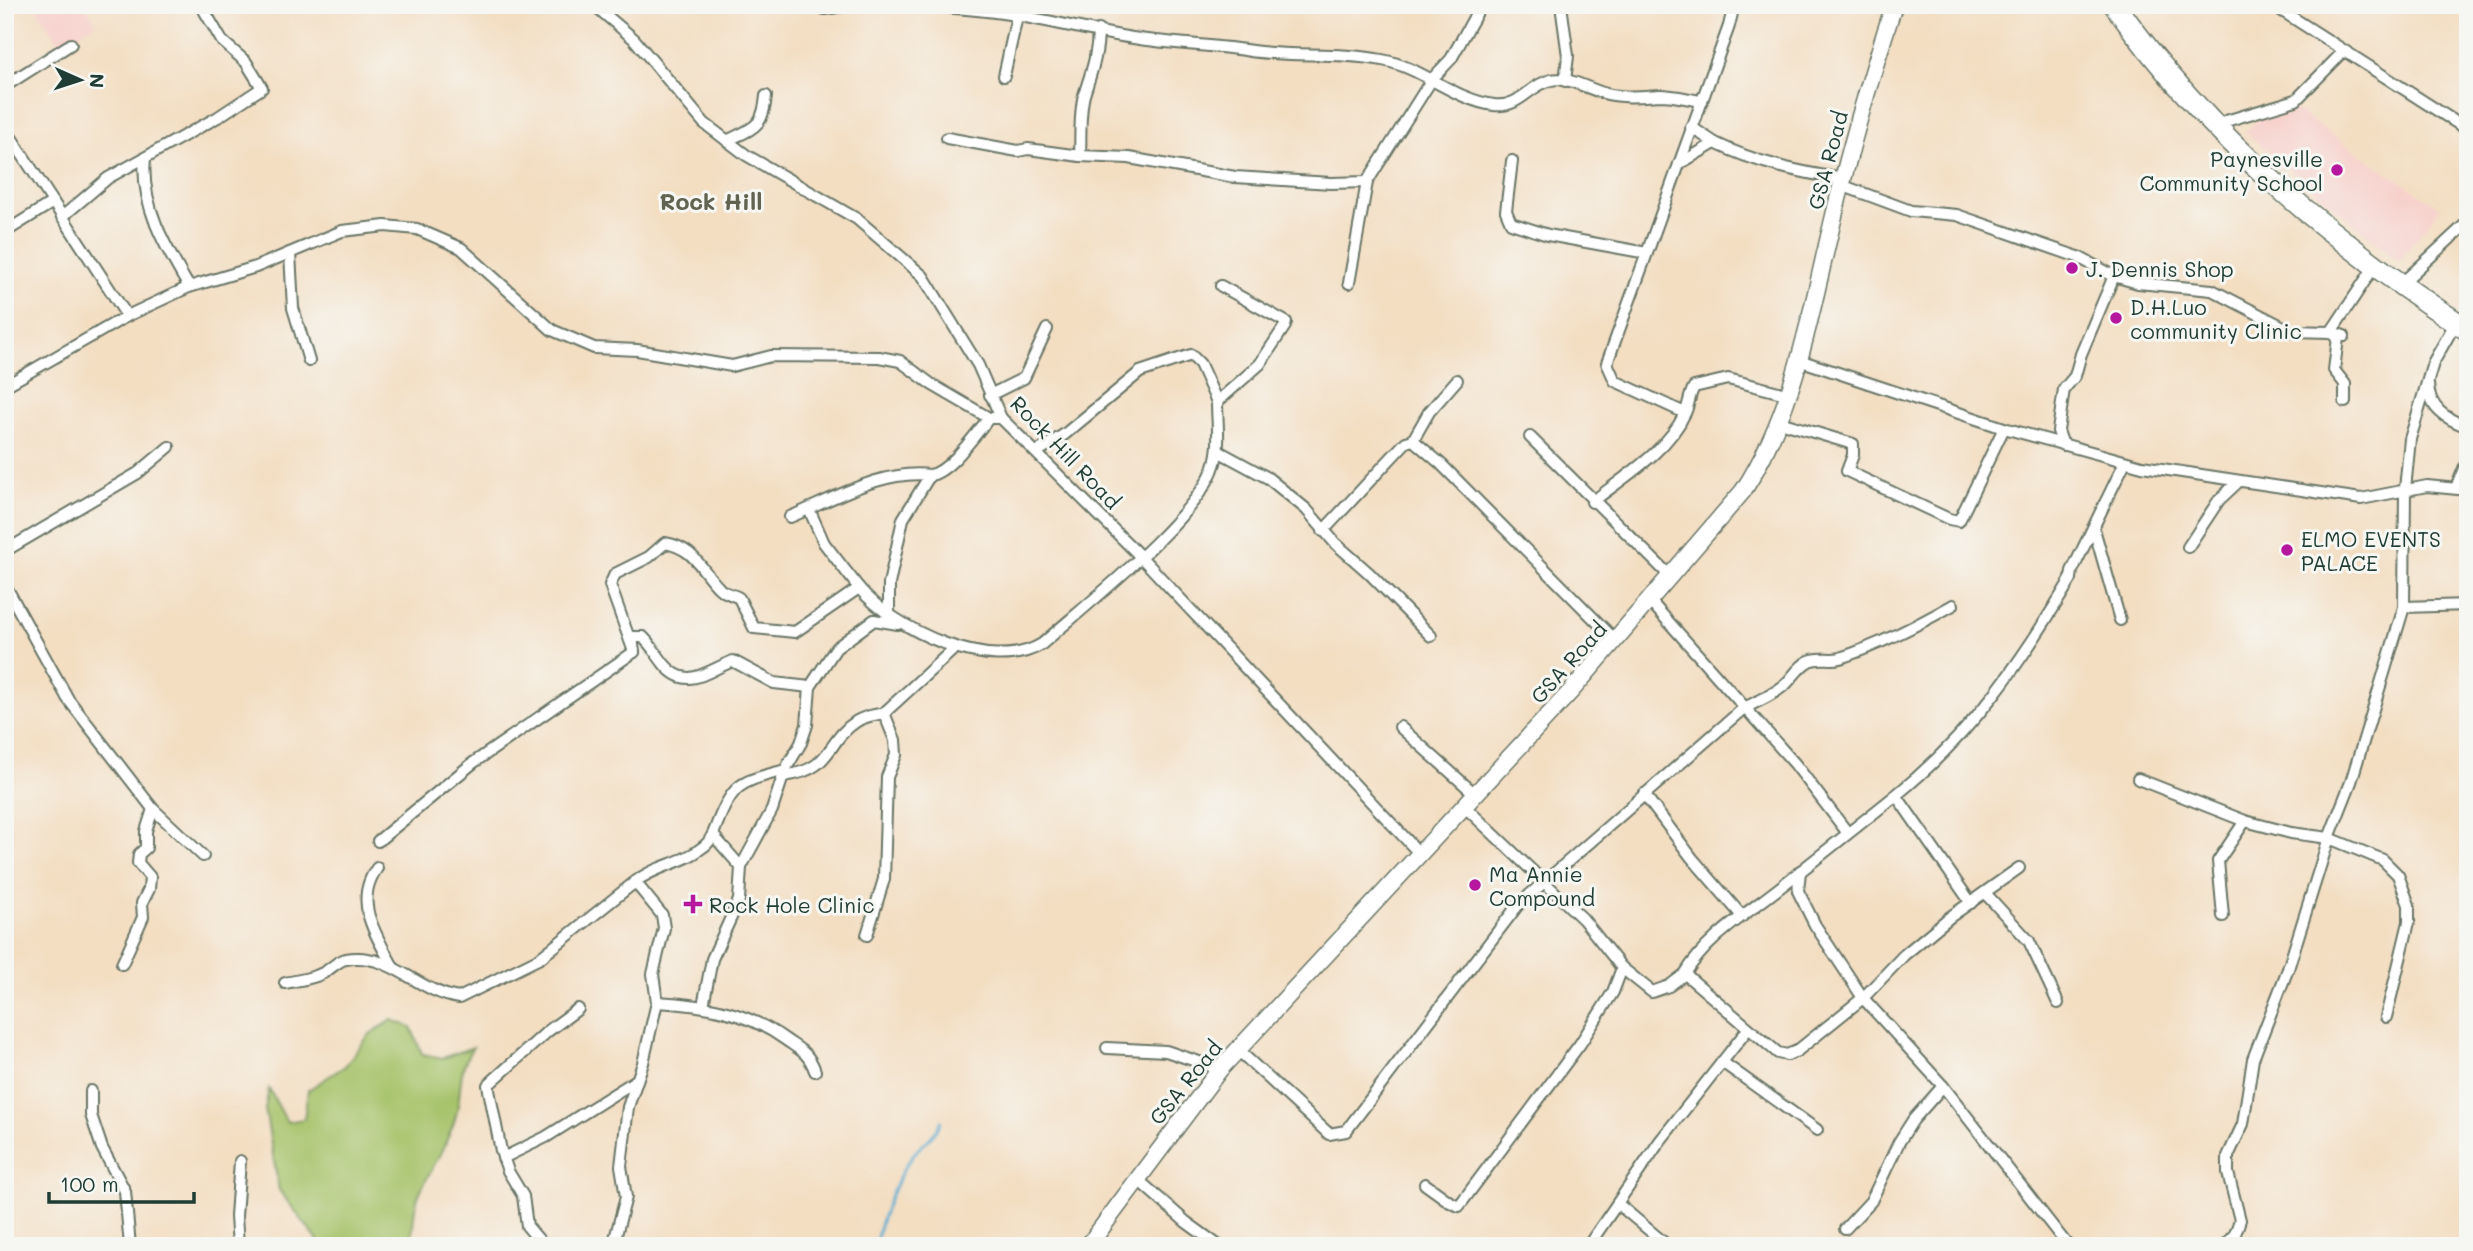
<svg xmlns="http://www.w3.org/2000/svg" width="2473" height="1251" viewBox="0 0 2473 1251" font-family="Mali,sans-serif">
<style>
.built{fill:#f7d0cb}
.green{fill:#a6c269;stroke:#62804e;stroke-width:2}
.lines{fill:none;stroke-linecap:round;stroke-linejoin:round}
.stream{stroke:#55acd2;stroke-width:2.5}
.street-casing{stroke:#697566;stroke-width:14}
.secondary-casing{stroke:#697566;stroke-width:19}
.highway-casing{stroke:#697566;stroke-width:24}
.street{stroke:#fff;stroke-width:10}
.secondary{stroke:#fff;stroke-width:16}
.highway{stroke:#fff;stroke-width:21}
.poi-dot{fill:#b5179e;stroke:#f6f6f2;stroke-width:2.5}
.labels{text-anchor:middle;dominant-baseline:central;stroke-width:6;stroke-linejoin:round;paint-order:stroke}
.poi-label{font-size:21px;fill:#1f3d34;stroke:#f6f6f2;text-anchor:start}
.street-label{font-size:21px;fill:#1f3d34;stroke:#f6f6f2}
.neighbourhood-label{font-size:23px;font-weight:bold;fill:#616451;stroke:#f6f6f2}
</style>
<rect width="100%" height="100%" fill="#f6f6f2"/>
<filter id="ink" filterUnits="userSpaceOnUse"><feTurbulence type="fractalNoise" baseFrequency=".0143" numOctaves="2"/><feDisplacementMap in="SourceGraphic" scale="14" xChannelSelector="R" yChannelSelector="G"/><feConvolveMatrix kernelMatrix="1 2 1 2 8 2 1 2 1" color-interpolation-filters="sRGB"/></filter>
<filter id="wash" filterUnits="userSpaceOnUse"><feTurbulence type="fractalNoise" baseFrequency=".00686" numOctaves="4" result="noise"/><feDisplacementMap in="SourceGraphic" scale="28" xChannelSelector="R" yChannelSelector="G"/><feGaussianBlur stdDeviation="1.57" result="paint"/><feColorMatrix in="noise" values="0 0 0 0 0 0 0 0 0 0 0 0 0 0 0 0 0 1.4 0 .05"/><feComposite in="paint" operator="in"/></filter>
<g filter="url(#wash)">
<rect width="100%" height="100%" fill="#f3dec2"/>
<g class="built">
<path d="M34,5H85L96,23L61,45Z"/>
<path d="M2292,108L2440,208L2399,261L2245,132L2263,114Z"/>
</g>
<path class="green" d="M392,1020L411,1027L422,1054L443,1058L473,1047C456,1072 463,1093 455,1119C447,1146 432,1167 420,1192C413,1207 413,1229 411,1246H322L279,1190L265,1109L269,1089L287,1122L304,1119L308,1090L345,1066L370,1034Z"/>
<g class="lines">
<path class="stream" d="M876,1246C878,1221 898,1174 913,1155C924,1141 933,1140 941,1121"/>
</g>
</g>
<g filter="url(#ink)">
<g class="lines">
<defs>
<g id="street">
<path d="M594,5L634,39L704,123L746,155L857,219L923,276L978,365L1001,418L1141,557L1420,854"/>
<path d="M805,5L825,9L850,5"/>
<path d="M883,5H928"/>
<path d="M930,5C958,9 987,10 1015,15C1056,22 1098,33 1140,39C1175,44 1210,45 1245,50C1290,58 1336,51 1382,60C1422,67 1454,100 1494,105C1520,108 1529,85 1551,80C1568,76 1590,90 1607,94C1624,98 1642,96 1660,95C1674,95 1688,99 1702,101"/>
<path d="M1561,5L1568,56L1565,81"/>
<path d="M2273,5L2468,130"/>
<path d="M1004,76L1017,16"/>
<path d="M5,86L71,44"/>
<path d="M2226,121L2296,100L2344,51"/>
<path d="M1691,127L1715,143"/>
<path d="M5,128L127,316"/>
<path d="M947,138L1018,151L1028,149L1080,156L1129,158L1235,177L1331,183L1367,182"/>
<path d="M727,141C754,127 763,128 766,96"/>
<path d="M1080,156C1081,136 1079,115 1084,95C1091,73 1098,55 1098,30"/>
<path d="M145,158C140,205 166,248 189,287"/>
<path d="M1512,161L1506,211L1511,223L1548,235L1647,253L1729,26L1734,5"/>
<path d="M1679,164L1715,143C1756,163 1798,172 1843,179"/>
<path d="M1841,185L1911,211L1957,215L2078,257L2114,276L2138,283L2212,290L2291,331L2331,332L2344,336"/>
<path d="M62,217L108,178L218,117L262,88L246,62L222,41L201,5"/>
<path d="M5,232L53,202"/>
<path d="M290,253L293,308L309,361"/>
<path d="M1647,253L1607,363L1615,381L1685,413"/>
<path d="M1349,283L1367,182L1432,79L1451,59L1481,5"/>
<path d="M2400,285L2468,222"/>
<path d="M1799,360L2004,428L2142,466L2361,499L2427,486L2468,490"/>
<path d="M2428,384C2429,409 2446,419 2468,427"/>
<path d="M5,386L127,316L189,287L256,267L342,231L385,226L417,229L461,248L552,330L594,348L637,350L732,366L771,356L879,357L900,361L931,384L989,418H1001"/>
<path d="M990,395L1024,378L1047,329"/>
<path d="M2345,402V384L2334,370L2338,338L2331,332L2374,267"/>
<path d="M1780,422L1853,444V455L1847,471L1949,519L1959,521L2004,428"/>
<path d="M1530,437L1671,577"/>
<path d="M1413,440L1429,412L1457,380"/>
<path d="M2063,445L2058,431L2064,389L2075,376L2081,354L2114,276"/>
<path d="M1218,451L1268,478L1306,509L1335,543L1369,573L1431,636"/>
<path d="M1037,452L1065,434L1140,372L1191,355L1200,364L1217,402"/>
<path d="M2456,488L2468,459"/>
<path d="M1592,502C1624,477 1668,451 1685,413C1689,405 1689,396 1694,387L1728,379L1790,395"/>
<path d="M809,509L824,543L859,588"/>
<path d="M790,517C834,499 882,469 930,475"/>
<path d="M2094,529L2120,620"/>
<path d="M1323,531L1406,442L1413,440L1441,464L1616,641"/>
<path d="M2188,547L2219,500L2237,483"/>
<path d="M5,551L138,473L169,447"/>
<path d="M5,585L68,699L153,809L203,856"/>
<path d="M1650,601L1795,764L1847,832"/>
<path d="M2404,607L2468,605"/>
<path d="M889,615V584L903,519L930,475C950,472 976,433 989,418"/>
<path d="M634,652L610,585L615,574L649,557L665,543C695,548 700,569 719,588C723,593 733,594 739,598L754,628L795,632L859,588C894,629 991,676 1042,644C1085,606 1198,517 1214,466C1221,446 1217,423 1217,402L1260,364L1285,326L1286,322L1221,286"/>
<path d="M1400,727L1475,794"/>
<path d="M783,776C834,770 825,741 857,721C865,716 876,715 884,713"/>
<path d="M2138,779L2245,821"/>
<path d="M1644,794L1692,858L1742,916"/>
<path d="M1896,795L1971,903"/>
<path d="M378,841L473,763L634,652L632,637H643C651,645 657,655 664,664C687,692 706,671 733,661L774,683L810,687"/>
<path d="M741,867L772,810L785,770"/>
<path d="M377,868C353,901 375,933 392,965"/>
<path d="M2019,868L1950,917L1904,955L1863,998L1797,1051L1787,1055L1778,1053L1685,974C1705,940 1743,916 1774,892C1815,860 1855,828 1895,796C1972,734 2021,663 2071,579L2072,571L2125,462"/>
<path d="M1800,871L1798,891L1815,925L1863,998L1943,1086L2068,1246"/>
<path d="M1985,893L2029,941L2058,1003"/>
<path d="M2223,916L2218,861L2245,821L2291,833L2329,838L2383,860L2398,875L2409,905V922L2386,1017"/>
<path d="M867,935L884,879L887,777L896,755L895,740L884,713L956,647"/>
<path d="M122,964L143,917L142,903L149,889L150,877L138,863L139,854L146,848V831L153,809"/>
<path d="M1622,968L1652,992L1669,986L1685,974"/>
<path d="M285,983C298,980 312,979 323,973C331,969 338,960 346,959C390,951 417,992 459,998L540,958L635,882"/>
<path d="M657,1002C705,1005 746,1011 786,1040C800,1050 809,1053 815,1071"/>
<path d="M703,1006L712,959L739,900L741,867L713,835"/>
<path d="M1107,1048L1166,1051L1220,1069"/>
<path d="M1238,1050L1329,1134L1346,1131L1518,905L1744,708C1759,701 1773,695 1786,684C1794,676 1798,667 1809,661C1820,656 1830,661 1840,658C1879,645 1918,625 1953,605"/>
<path d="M1722,1062L1817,1130"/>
<path d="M91,1091V1115L102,1148L125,1191L130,1246"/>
<path d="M503,1158L546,1137L635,1081"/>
<path d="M1136,1178L1186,1222L1219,1246"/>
<path d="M1425,1184L1450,1202L1459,1206L1580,1044L1613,992L1622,968L1583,919L1464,806"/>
<path d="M1618,1204L1668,1246"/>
<path d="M1845,1229L1871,1201L1899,1142L1913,1120L1943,1086"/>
<path d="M238,1246L236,1216L240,1161"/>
<path d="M544,1246L527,1226L523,1196L508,1171L501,1151L488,1085L548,1031L578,1009"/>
<path d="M613,1246L626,1197L621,1166L628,1107L643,1063L657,1002L653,974L664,928L662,915L635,882C656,865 683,864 703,847C711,842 714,832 717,824C734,780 743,782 785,770L801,743L807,725L810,687L836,648L874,620L898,624"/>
<path d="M1588,1246L1660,1141L1748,1029"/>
<path d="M2224,1246L2235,1234L2240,1220L2228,1173V1156L2243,1124L2253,1059L2288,969L2329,838L2351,782L2404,607L2405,489L2410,439L2433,363L2456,322"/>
</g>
<path id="secondary" d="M1088,1246L1220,1069L1572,690L1743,491C1796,409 1810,313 1833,220C1850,147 1871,76 1894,5"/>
<path id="highway" d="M2115,5C2209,138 2332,242 2468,330"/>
</defs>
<use href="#street" class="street-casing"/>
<use href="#secondary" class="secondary-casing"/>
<use href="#highway" class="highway-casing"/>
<use href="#street" class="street"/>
<use href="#secondary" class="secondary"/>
<use href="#highway" class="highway"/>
</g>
</g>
<g class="poi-dot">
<circle cx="2337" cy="170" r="7"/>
<circle cx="2072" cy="268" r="7"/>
<circle cx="2116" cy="318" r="7"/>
<circle cx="2287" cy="550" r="7"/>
<circle cx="1475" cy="885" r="7"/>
<path d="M689.5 893.5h7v7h7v7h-7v7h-7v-7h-7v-7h7z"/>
</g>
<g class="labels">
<g class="poi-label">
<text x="2323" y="158" text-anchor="end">Paynesville<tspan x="2323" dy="24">Community School</tspan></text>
<text x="2086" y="268">J. Dennis Shop</text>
<text x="2130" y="306">D.H.Luo<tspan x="2130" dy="24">community Clinic</tspan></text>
<text x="2301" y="538">ELMO EVENTS<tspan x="2301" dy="24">PALACE</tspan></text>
<text x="1489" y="873">Ma Annie<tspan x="1489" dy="24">Compound</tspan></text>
<text x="709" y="904">Rock Hole Clinic</text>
</g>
<g class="street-label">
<text transform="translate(1827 160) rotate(-75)">GSA Road</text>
<text transform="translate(1066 452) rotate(46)">Rock Hill Road</text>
<text transform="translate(1568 662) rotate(-48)">GSA Road</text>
<text transform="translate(1185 1082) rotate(-51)">GSA Road</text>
</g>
<g class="neighbourhood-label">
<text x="711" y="201">Rock Hill</text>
</g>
</g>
<rect width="2473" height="1251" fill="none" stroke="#f6f6f2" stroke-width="28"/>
<g transform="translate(80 80) rotate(93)" stroke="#f6f6f2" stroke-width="5" paint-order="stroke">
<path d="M0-5L12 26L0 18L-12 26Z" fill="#1f3d34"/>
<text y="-10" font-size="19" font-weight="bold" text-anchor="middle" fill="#1f3d34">N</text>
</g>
<path d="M49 1192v10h145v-10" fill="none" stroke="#1f3d34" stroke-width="3.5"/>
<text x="60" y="1192" font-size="21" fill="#1f3d34" stroke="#f6f6f2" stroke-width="5" paint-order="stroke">100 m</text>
</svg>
